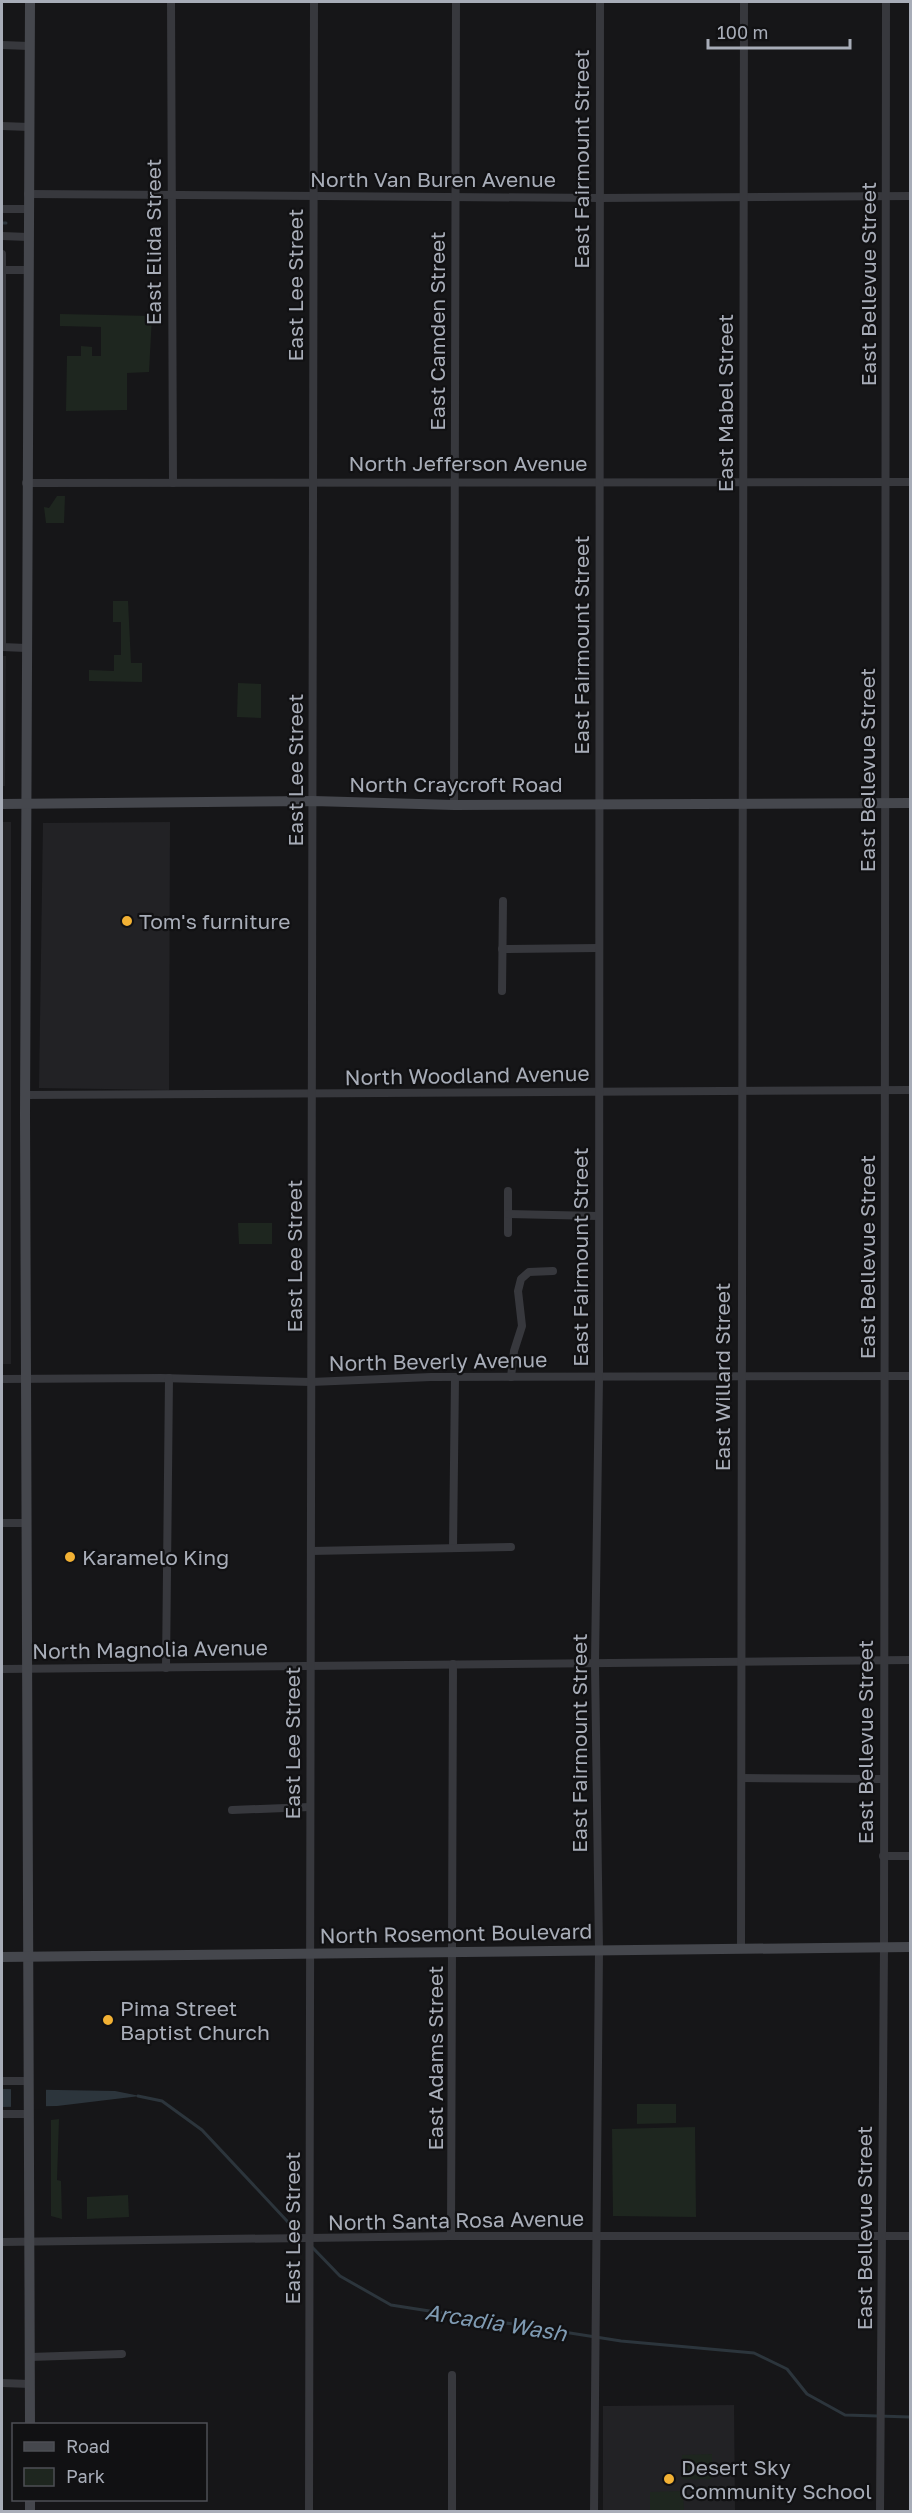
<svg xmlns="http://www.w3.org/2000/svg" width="912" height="2513" viewBox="0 0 912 2513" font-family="'Golos Text',sans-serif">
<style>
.built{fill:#222225}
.green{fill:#1e261f}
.water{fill:#2c353c}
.pier{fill:#161618}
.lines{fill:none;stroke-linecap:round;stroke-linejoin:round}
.stream{stroke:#2c353c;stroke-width:3}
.street{stroke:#37383d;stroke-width:8}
.secondary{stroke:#45474d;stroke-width:10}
.poi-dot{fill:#f2b134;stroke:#111113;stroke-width:2}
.labels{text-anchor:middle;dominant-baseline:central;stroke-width:4.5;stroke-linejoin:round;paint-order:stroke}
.street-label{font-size:21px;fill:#a8adb8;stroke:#111113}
.poi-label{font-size:21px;fill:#a8adb8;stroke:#111113;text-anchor:start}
.water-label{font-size:22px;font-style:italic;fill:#7f9bb3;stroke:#111113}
</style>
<rect width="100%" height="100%" fill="#161618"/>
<g class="built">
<path d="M2,656H6L5,786H2Z"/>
<rect x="2" y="822" width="9" height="542"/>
<path d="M170,822L169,1090L39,1088L43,823Z"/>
<path d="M734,2405L735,2511H603V2406Z"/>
</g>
<g class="green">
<path d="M60,314L152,316L149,372L127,373V410L66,411L67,356H81V346L92,347V356H101V327L60,326Z"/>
<path d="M57,496H65L64,523H46L44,507L49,508Z"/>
<path d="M113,601H128L131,663H142V682L89,681V670L114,671V655H121V622H113Z"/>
<path d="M238,683L261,684V718L237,717Z"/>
<path d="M238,1223H272V1244H239Z"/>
<path d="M637,2104H676V2123L637,2124Z"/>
<path d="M59,2119L57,2180L61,2181L62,2219L51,2216V2120Z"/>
<path d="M695,2127L696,2217L613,2216L612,2129Z"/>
<path d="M128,2195L129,2217L87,2219V2197Z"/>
<path d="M712,2454V2479H682V2455Z"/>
<path d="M683,2491L684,2511H650V2492Z"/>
</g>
<path class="water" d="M2,2089L115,2091L140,2096L57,2106L2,2107Z"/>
<path class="pier" d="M11,2087H46V2109L11,2110Z"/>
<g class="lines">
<g class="stream">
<path d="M2,223H6"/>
<path d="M138,2096L162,2101L202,2130L301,2236"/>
<path d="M312,2247L340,2276L391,2305L621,2341L754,2353L787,2369L807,2394L845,2415L910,2417"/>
</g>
<g class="street">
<path d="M171,2L173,483"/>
<path d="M2,45L29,46"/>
<path d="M2,126L29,127"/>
<path d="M28,194L599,198L910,196"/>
<path d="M2,209H28"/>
<path d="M2,236L28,237"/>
<path d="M2,254V647L26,648"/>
<path d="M2,270H28"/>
<path d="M26,483L910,482"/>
<path d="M454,805L456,2"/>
<path d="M502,949L598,948"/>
<path d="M502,991L503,901"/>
<path d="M25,1095L910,1090"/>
<path d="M508,1191V1233"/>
<path d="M508,1214L598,1216"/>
<path d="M511,1377L514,1351L522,1326L518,1291L521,1279L529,1272L553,1271"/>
<path d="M2,1379L161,1378L311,1382L431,1377L910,1376"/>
<path d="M2,1523H27"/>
<path d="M453,1548L455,1378"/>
<path d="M311,1551L511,1547"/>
<path d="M166,1668L169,1378"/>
<path d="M2,1669L910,1660"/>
<path d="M742,1778L882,1779"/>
<path d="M232,1810L310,1807"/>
<path d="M883,1856H910"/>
<path d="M741,1949L744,2"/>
<path d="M2,2081H28"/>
<path d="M2,2114H28"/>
<path d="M451,2236L453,1664"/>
<path d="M2,2242L451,2236H910"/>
<path d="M30,2357L122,2354"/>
<path d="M452,2375V2512"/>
<path d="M2,2383L30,2384"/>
<path d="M309,2512L314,2"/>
<path d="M594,2512L599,1950L595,1663L599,1378L600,2"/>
<path d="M880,2512L884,1947L886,2"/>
</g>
<g class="secondary">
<path d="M30,2L25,1115L30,2424"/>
<path d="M2,804L313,801L454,805L910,803"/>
<path d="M2,1957L910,1947"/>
<path d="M30,2500V2512"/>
</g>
</g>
<g class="poi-dot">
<circle cx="127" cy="921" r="6"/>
<circle cx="70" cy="1557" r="6"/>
<circle cx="108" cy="2020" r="6"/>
<circle cx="669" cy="2479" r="6"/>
</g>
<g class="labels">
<g class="street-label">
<text transform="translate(581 159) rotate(-90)">East Fairmount Street</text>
<text x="433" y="179">North Van Buren Avenue</text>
<text transform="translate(153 242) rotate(-90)">East Elida Street</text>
<text transform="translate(868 284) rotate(-90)">East Bellevue Street</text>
<text transform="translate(295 285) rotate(-90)">East Lee Street</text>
<text transform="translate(437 331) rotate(-90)">East Camden Street</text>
<text transform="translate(725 403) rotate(-90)">East Mabel Street</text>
<text x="468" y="463">North Jefferson Avenue</text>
<text transform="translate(581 645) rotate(-90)">East Fairmount Street</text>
<text transform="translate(295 770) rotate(-90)">East Lee Street</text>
<text transform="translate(867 770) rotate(-90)">East Bellevue Street</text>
<text x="456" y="784">North Craycroft Road</text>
<text transform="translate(467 1075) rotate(-1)">North Woodland Avenue</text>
<text transform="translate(294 1256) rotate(-90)">East Lee Street</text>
<text transform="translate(580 1257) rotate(-90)">East Fairmount Street</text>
<text transform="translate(867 1257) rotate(-90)">East Bellevue Street</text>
<text transform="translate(438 1361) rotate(-1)">North Beverly Avenue</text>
<text transform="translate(722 1377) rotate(-90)">East Willard Street</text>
<text transform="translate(150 1649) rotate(-1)">North Magnolia Avenue</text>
<text transform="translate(865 1742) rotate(-90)">East Bellevue Street</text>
<text transform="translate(292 1743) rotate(-90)">East Lee Street</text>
<text transform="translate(579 1743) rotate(-90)">East Fairmount Street</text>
<text transform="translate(456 1933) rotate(-1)">North Rosemont Boulevard</text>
<text transform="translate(435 2058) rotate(-90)">East Adams Street</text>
<text transform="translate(456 2220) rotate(-1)">North Santa Rosa Avenue</text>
<text transform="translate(292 2228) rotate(-90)">East Lee Street</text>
<text transform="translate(864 2228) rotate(-90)">East Bellevue Street</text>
</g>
<g class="poi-label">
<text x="139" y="921">Tom's furniture</text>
<text x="82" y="1557">Karamelo King</text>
<text x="120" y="2008">Pima Street<tspan x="120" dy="24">Baptist Church</tspan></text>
<text x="681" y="2467">Desert Sky<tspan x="681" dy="24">Community School</tspan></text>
</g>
<g class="water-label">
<text transform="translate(496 2322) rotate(9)">Arcadia Wash</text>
</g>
</g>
<rect width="912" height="2513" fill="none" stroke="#a8adb8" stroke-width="6"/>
<rect x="12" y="2423" width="195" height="78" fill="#111113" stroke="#4d4f55" stroke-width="1.5"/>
<rect x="24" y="2442" width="30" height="9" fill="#45474d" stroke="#4d4f55" stroke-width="1.5"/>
<text x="66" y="2453" font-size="18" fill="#a8adb8">Road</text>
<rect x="24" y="2468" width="30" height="18" fill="#1e261f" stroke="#4d4f55" stroke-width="1.5"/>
<text x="66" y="2483" font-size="18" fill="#a8adb8">Park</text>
<path d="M708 39v9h142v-9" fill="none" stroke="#a8adb8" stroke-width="3"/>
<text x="717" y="39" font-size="18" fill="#a8adb8" stroke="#111113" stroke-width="4.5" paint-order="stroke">100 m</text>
</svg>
